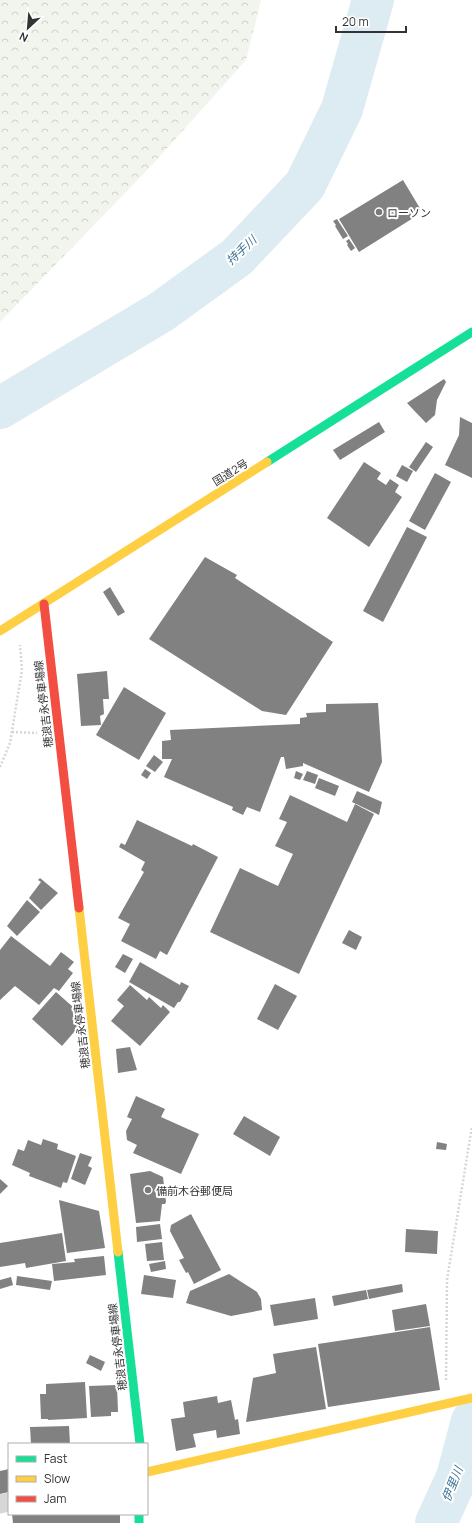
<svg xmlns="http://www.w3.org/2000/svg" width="472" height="1523" viewBox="0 0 472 1523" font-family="Manrope,'Noto Sans JP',sans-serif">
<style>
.forest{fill:url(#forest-crowns)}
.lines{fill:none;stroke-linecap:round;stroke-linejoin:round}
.river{stroke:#ddebf3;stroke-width:42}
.building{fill:#818181}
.path{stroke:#d6d6d6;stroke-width:2.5;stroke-dasharray:2 2;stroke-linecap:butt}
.street{stroke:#d7d7d7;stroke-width:19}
.fast{stroke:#16e098;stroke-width:9}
.slow{stroke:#ffcf43;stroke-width:9}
.jam{stroke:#f24e42;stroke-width:9}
.poi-dot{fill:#7a7a7a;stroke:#fff;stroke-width:1.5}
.labels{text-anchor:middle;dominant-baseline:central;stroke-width:4;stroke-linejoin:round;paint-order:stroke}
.poi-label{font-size:11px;fill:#333;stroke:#fff;text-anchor:start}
.street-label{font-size:11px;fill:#333;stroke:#fff}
.water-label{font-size:12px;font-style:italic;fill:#3f7597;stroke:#fff}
</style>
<defs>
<pattern id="forest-crowns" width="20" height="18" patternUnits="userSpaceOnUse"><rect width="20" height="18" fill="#f1f5ed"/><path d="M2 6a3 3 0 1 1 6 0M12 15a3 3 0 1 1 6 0" fill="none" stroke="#cfd2cc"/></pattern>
</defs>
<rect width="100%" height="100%" fill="#fff"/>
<path class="forest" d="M0,0H261L246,60L153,164L0,322Z"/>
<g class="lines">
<g class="river">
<path d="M0,408L161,312L237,257L305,185L342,109L373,0"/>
<path d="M436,1523L457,1477L472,1421"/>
</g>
</g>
<g class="building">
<path d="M403,180L421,210L416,213L418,215L359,252L339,219Z"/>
<path d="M337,219L348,236L343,239L335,226L336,225L333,221Z"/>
<path d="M349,239L355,248L351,251L347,245L348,244L346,241Z"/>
<path d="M444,379L446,382L437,400L435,415L426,423L407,403Z"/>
<path d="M460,417L472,423V478L445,465L459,435Z"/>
<path d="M379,422L385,432L340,460L333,450Z"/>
<path d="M426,442L433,447L416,472L409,467Z"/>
<path d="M364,462L381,473L377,479L386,485L390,479L399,485L395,492L402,497L369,547L327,518Z"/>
<path d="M402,465L413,471L407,482L396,476Z"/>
<path d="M435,473L451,482L425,530L409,521Z"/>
<path d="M407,527L427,537L383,622L363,611Z"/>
<path d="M205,557L237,575L235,578L333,642L286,715L262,711L149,639Z"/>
<path d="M110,587L125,612L118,616L103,592Z"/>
<path d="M107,671L109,699H103L104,714L100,716L101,725L81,726L77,674Z"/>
<path d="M124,687L166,713L139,760L96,735Z"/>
<path d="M378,703L382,762L369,792L303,763V766L286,769L284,757H281L260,812L247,807L243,815L232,810L233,807L164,777L172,759H162V741L171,740L170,730L300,724V718L307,717L306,713L326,712V704Z"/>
<path d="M154,755L163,762L155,772L146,766Z"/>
<path d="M145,769L151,773L147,779L141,775Z"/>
<path d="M296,771L303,774L300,780L294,778Z"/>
<path d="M307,771L318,775L315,784L303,780Z"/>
<path d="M319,778L339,786L335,796L315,788Z"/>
<path d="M357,791L382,802L379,815L352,802Z"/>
<path d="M290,795L347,822L355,804L374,814L299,974L210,932L240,868L278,886L293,854L275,846L287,822L279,819Z"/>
<path d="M137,820L192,846L193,844L218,857L167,955L160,951L156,959L121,941L130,924L118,918L144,872L141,870L145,862L119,847L121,843L125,845Z"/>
<path d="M40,878L58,893L41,910L29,898L41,882L38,880Z"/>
<path d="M27,900L40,912L17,936L7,926Z"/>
<path d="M349,930L362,937L356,950L342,943Z"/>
<path d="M11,936L50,966L61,952L74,962L68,969L73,973L59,991L54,988L39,1005L15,986L0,1000V950Z"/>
<path d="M123,954L133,959L125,973L115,967Z"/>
<path d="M140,962L180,985L181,982L189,986L180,1002H178L174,1008L129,982Z"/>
<path d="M275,984L297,996L278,1030L257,1019Z"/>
<path d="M130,985L147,1000L149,997L161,1008L163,1005L170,1012L140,1046L111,1021L124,1006L117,1000Z"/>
<path d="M56,992L81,1014L76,1020L81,1024L62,1046L32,1019Z"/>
<path d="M130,1047L137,1070L118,1073L116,1049Z"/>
<path d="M136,1096L165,1109L161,1117L199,1134L181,1174L133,1153L137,1145L127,1140L126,1131L132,1119L127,1117Z"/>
<path d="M244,1116L280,1137L270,1156L233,1134Z"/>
<path d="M43,1139L58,1144L57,1149L76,1156L67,1183L63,1182L61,1188L29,1176L30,1173L12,1165L18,1149L24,1151L28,1140L41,1145Z"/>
<path d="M437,1142L447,1144L446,1150L436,1149Z"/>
<path d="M80,1153L92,1157L88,1166L84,1164L92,1168L85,1185L71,1179Z"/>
<path d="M150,1171L163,1177L166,1202L165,1204H162L160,1221L136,1223L130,1174Z"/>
<path d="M0,1179L8,1186L0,1194Z"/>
<path d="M59,1200L99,1211L105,1248L67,1253Z"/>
<path d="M191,1214L221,1270L194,1284L188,1272L186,1273L179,1260L184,1258L170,1231L171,1225Z"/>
<path d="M160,1224L162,1239L137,1242L136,1227Z"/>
<path d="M406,1229L438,1231L437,1254L405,1252Z"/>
<path d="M62,1233L66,1261L26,1268L25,1263L0,1267V1243Z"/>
<path d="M162,1242L164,1260L147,1261L145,1244Z"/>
<path d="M104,1256L106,1275L54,1281L52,1264L75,1262L74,1259Z"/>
<path d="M165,1261L166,1269L151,1272L149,1264Z"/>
<path d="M229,1274L257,1292L261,1299L262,1310L231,1316L186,1303L190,1291Z"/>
<path d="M144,1275L176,1280L173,1298L141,1294Z"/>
<path d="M17,1276L52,1281L50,1290L16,1285Z"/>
<path d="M11,1277L13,1285L0,1289V1280Z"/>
<path d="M402,1284L403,1292L369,1299L367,1290Z"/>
<path d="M366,1290L368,1299L334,1306L332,1296Z"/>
<path d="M315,1298L318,1319L274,1326L270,1305Z"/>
<path d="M426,1304L430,1326L395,1331L392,1310Z"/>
<path d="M430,1327L440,1390L328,1407L318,1344Z"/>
<path d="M316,1347L326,1409L246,1422L253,1378L276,1373L273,1354Z"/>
<path d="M90,1355L105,1362L101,1371L86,1363Z"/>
<path d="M85,1382L87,1418L48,1420V1419H41L40,1394H46V1384Z"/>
<path d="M117,1385L118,1412H111V1416L91,1417L89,1386Z"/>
<path d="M217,1396L218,1403L231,1400L235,1420L238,1419L240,1434L217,1438L216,1430L193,1434L196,1447L176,1451L171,1419L185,1417L183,1402Z"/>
<path d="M69,1426L70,1444H31L30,1427Z"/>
<path d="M9,1469V1492L0,1494V1471Z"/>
<path d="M12,1514H120V1523H13Z"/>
</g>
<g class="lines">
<g class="path">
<path d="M12,732L37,733"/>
<path d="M0,767L10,743L22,670L20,645"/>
<path d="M446,1380L447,1280L472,1126"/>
</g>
<path class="street" d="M0,1504L9,1502"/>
<g class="fast">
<path d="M267,462L472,332"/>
<path d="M118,1252L140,1444"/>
<path d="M139,1514V1523"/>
</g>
<g class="slow">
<path d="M0,631L267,462"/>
<path d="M79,908L118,1252"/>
<path d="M147,1472L472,1398"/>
</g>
<path class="jam" d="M44,604L79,908"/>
</g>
<g class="poi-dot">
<circle cx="379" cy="212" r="4"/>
<circle cx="148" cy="1190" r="4"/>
</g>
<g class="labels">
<g class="poi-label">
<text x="387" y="212">ローソン</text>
<text x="156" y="1190">備前木谷郵便局</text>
</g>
<g class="street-label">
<text transform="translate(230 472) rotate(-32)">国道2号</text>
<text transform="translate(43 704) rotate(-97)">穂浪吉永停車場線</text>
<text transform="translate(80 1025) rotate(-97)">穂浪吉永停車場線</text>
<text transform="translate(117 1347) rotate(-97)">穂浪吉永停車場線</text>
</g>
<g class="water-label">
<text transform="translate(241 250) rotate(-43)">持手川</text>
<text transform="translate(452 1484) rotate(-68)">伊里川</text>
</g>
</g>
<rect x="8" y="1443" width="140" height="72" fill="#ffffff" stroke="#adadad"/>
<rect x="16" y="1456" width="20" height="6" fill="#16e098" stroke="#adadad"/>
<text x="44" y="1463" font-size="12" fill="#333333">Fast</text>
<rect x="16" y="1476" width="20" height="6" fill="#ffcf43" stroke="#adadad"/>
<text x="44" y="1483" font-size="12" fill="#333333">Slow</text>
<rect x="16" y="1496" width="20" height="6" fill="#f24e42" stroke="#adadad"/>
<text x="44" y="1503" font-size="12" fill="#333333">Jam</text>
<g transform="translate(28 28) rotate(206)" stroke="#ffffff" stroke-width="3" paint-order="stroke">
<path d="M0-3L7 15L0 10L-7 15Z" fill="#333333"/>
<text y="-6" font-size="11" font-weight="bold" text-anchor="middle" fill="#333333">N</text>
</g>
<path d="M336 26v6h70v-6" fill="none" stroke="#333333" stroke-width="2"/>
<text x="342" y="26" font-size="12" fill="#333333" stroke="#ffffff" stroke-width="3" paint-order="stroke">20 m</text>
</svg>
